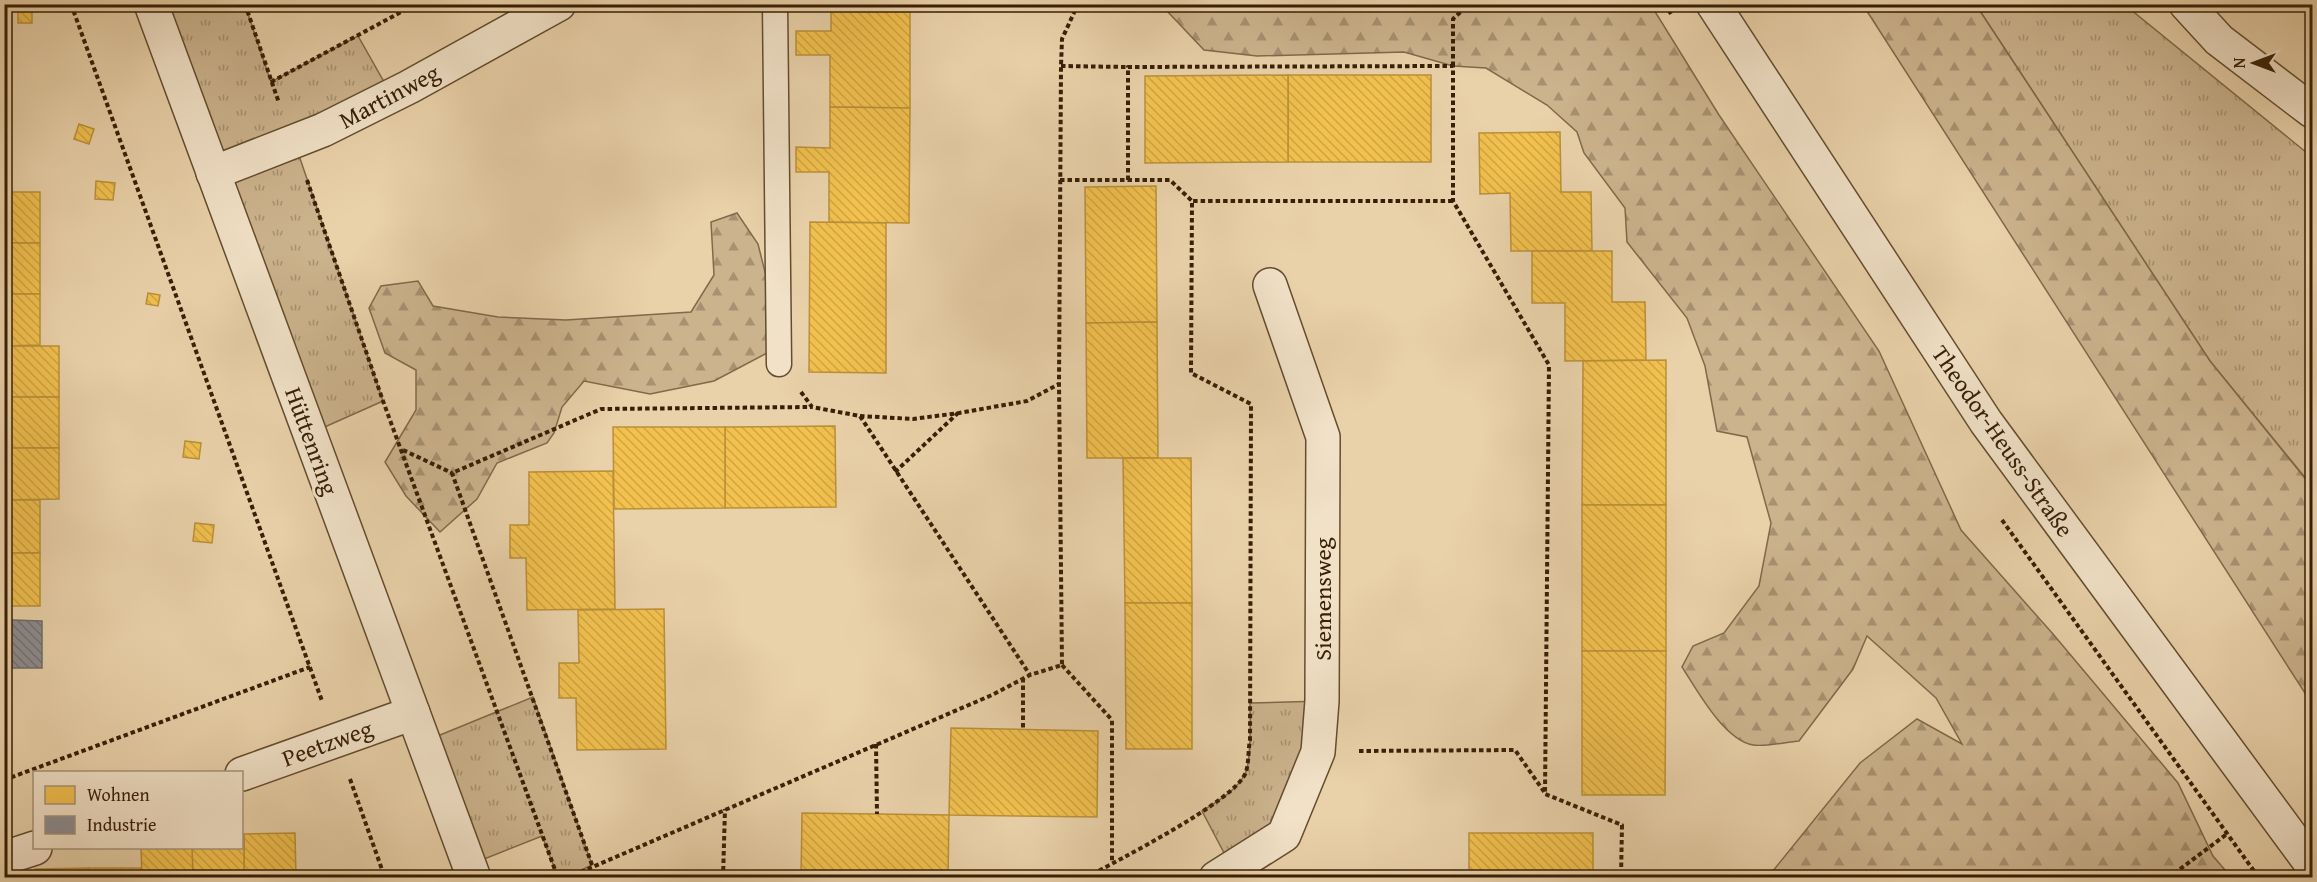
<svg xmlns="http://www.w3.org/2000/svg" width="2317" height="882" viewBox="0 0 2317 882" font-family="'Gentium Book Plus',serif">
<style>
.grass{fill:url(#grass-tufts);stroke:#81694a;stroke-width:1.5}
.forest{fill:url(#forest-firs);stroke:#81694a;stroke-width:1.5}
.homes{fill:url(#homes-back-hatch);stroke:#ba9038;stroke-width:1.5}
.industry{fill:url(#industry-back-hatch);stroke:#736c68;stroke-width:1.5}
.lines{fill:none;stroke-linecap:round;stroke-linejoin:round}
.service-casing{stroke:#644c2f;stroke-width:27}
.minor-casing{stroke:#644c2f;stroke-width:36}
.tertiary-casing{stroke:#644c2f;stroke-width:36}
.path{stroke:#371f06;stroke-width:4;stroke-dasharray:4.5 3;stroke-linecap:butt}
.service{stroke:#f1e1c7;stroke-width:24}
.minor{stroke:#f1e1c7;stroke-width:33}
.tertiary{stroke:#f1e1c7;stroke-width:33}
.labels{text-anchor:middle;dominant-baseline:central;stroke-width:6;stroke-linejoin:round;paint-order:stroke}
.street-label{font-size:24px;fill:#371f06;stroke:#f1e1c7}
</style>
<defs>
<pattern id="grass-tufts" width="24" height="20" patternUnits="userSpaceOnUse" patternTransform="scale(1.5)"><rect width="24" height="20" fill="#cbb38d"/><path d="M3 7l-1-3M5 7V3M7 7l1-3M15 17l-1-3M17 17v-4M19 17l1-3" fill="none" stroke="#a69171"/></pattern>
<pattern id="forest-firs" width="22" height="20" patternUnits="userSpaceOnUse" patternTransform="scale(1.5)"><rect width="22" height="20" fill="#cbb38d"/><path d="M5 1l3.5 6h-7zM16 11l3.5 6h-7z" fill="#a69171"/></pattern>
<pattern id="homes-back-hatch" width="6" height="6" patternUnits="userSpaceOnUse" patternTransform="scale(1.5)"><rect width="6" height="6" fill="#f2c14e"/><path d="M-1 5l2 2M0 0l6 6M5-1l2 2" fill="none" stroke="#d0a543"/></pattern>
<pattern id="industry-back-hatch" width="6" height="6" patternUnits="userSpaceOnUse" patternTransform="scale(1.5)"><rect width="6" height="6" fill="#8d8d92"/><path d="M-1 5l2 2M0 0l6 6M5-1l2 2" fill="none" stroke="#747375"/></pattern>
</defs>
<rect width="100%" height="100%" fill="#e9d1a9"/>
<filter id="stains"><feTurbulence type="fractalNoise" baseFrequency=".00333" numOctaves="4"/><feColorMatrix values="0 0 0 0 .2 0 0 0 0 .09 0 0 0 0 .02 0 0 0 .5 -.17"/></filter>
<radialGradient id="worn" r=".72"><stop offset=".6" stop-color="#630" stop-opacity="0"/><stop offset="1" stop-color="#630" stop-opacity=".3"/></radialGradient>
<g class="grass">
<path d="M151,5H245L271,82L358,36L392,96L294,141L383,401L309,434Z"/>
<path d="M1976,5H2125L2312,157V486L2210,361Z"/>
<path d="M533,697L592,865L567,877H558L542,836L469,865L423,742Z"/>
<path d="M1322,701L1284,835L1232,868L1202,811C1218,801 1236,791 1245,774C1252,760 1250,719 1250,703Z"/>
</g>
<g class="forest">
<path d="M1165,5H1651L1719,115L1879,351L1961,530L2053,634L2178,783L2213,856L2231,877H1768L1860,763L1917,719L1962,744L1936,698L1867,636L1853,669L1799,741C1786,742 1765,747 1753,745C1724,740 1697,690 1682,667L1693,646L1724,633L1759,586L1771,523L1747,437L1717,431L1705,366L1687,318L1627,242L1625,208L1584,153L1577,132L1547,105L1486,68L1453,66L1404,52L1257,56L1204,50L1168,12Z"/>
<path d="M1863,5H1976L2210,361L2312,487V704Z"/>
<path d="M737,213L758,244L771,296L767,353L714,381L650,394L584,381L562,407L554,433L547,443L497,463L477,499L440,532L406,496L385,462L416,410V370L385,353L369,308L381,286L418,281L433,306L498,317L566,320L691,312L714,275L711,222Z"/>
</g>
<g class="homes">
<path d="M831,4H910V108L830,107V55H796V31H831Z"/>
<rect x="18" y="9" width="14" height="14"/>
<rect x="1288" y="75" width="143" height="87"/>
<path d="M1288,75V162L1145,163V76Z"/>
<path d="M830,107L910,108L909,223L829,222V172H796V147L830,148Z"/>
<path d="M79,124L94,129L89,144L74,139Z"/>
<path d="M1560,132L1561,192H1591L1592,251H1511L1510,193L1480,194L1479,133Z"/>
<path d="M96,181L115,183L113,200L95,199Z"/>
<path d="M1156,186L1157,322L1086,323L1085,187Z"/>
<rect x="4" y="192" width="36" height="51"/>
<path d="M810,222L886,223V373L809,372Z"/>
<rect x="4" y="243" width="36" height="51"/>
<path d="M1532,251H1612V302H1645L1646,360L1565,361V303H1532Z"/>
<path d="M148,293L160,295L158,306L146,304Z"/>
<path d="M4,294H40V345L4,346Z"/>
<path d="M1157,322L1158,458H1087L1086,323Z"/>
<rect x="4" y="346" width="55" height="51"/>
<path d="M1666,360V505H1582L1583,361Z"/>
<rect x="4" y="397" width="55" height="51"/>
<path d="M835,426L836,507L725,508V427Z"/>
<path d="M613,427H725V508L614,509Z"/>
<path d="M185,441L201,443L199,459L183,457Z"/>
<path d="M4,448H59V499L4,500Z"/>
<path d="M1123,458H1191L1192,603H1125Z"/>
<path d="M613,471L615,609L527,610L526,558H510V525H529V472Z"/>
<rect x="4" y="500" width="36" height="53"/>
<rect x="1582" y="505" width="84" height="146"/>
<path d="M195,523L214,525L212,543L193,541Z"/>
<rect x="4" y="553" width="36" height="53"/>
<path d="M1125,603H1192V749H1126Z"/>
<path d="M664,609L666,749L577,750L576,698H559V663H579L578,610Z"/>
<path d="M1582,651H1666L1665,795H1582Z"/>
<path d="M951,728L1098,731L1097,817L949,815Z"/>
<path d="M802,813L949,815L948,878H801Z"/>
<path d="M295,833L296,878H244V834Z"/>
<rect x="1469" y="833" width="124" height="45"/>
<path d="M242,834H244V878H193L192,848H242Z"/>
<path d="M141,848H192L193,878H142Z"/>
<path d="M89,868V878H35V869Z"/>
<path d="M89,868H141L142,878H89Z"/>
</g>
<g class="industry">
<path d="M4,620H12L10,746H4Z"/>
<path d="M12,620L42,621V668H11Z"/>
</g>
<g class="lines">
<defs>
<path id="service" d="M775,4L779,364"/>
<g id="minor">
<path d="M151,4L474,878"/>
<path d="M2186,4L2219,40L2312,111"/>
<path d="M213,173L323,130L409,87L559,4"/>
<path d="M242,774L413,713"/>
<path d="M4,858L35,848"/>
<path d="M1216,878L1284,835L1318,752L1322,701L1323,437L1270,285"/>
</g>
<path id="tertiary" d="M1713,4L1986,422L2312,865"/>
</defs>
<use href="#service" class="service-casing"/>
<use href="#minor" class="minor-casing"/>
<use href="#tertiary" class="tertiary-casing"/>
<g class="path">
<path d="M71,4L322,701"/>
<path d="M245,4L279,103"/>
<path d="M1665,4L1671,14"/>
<path d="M1061,66L1128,67"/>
<path d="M1453,66V19L1469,4"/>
<path d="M271,82L416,4"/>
<path d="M307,180L383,401L558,878"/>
<path d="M1060,180H1170L1192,201"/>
<path d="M1128,180V67L1453,66V201L1549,365L1545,794L1622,825L1621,878"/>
<path d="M801,392L812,407L860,416L1030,675"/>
<path d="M860,416L913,419L959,413L1027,401L1059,384"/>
<path d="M403,450L452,473"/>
<path d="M895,472L958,413"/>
<path d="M2002,520L2259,878"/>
<path d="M1062,665L1112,720V863"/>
<path d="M1023,678V730"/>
<path d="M876,744L877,814"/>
<path d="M1359,751L1515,750L1545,793"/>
<path d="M350,779L385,878"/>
<path d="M4,780L310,667"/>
<path d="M592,865L452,473L601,409L812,407"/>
<path d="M567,878L992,695L1030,675L1062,665L1059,384L1061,66L1062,39L1078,4"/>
<path d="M723,878L725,809"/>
<path d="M1086,878C1117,860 1235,802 1246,772C1249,762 1248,750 1250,740L1251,404L1191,373L1192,201H1453"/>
<path d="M2168,878L2227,834"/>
</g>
<use href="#service" class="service"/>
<use href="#minor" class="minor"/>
<use href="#tertiary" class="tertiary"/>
</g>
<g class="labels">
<g class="street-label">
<text transform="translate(389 96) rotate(-28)">Martinweg</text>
<text transform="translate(312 441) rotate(70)">Hüttenring</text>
<text transform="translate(2003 441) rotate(55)">Theodor-Heuss-Straße</text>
<text transform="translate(1322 599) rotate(-90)">Siemensweg</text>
<text transform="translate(327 743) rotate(-20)">Peetzweg</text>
</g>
</g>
<rect width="2317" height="882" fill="none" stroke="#e9d1a9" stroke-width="24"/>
<rect x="6" y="6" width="2305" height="870" fill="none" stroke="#371f06" stroke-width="3"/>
<rect x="12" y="12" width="2293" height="858" fill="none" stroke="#371f06" stroke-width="1.5"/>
<rect x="33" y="771" width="210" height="78" fill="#f1e1c7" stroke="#a7937a" stroke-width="1.5"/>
<rect x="45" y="786" width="30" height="18" fill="#f2c14e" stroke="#a7937a" stroke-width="1.5"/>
<text x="87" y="801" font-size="18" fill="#371f06">Wohnen</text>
<rect x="45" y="816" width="30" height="18" fill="#8d8d92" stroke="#a7937a" stroke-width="1.5"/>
<text x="87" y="831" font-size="18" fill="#371f06">Industrie</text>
<g transform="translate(2254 63) rotate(270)" stroke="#f1e1c7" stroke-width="4.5" paint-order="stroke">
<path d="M0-4.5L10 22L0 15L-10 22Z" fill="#371f06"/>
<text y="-9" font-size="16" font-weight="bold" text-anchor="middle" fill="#371f06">N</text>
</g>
<rect width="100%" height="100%" filter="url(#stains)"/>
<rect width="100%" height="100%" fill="url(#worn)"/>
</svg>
